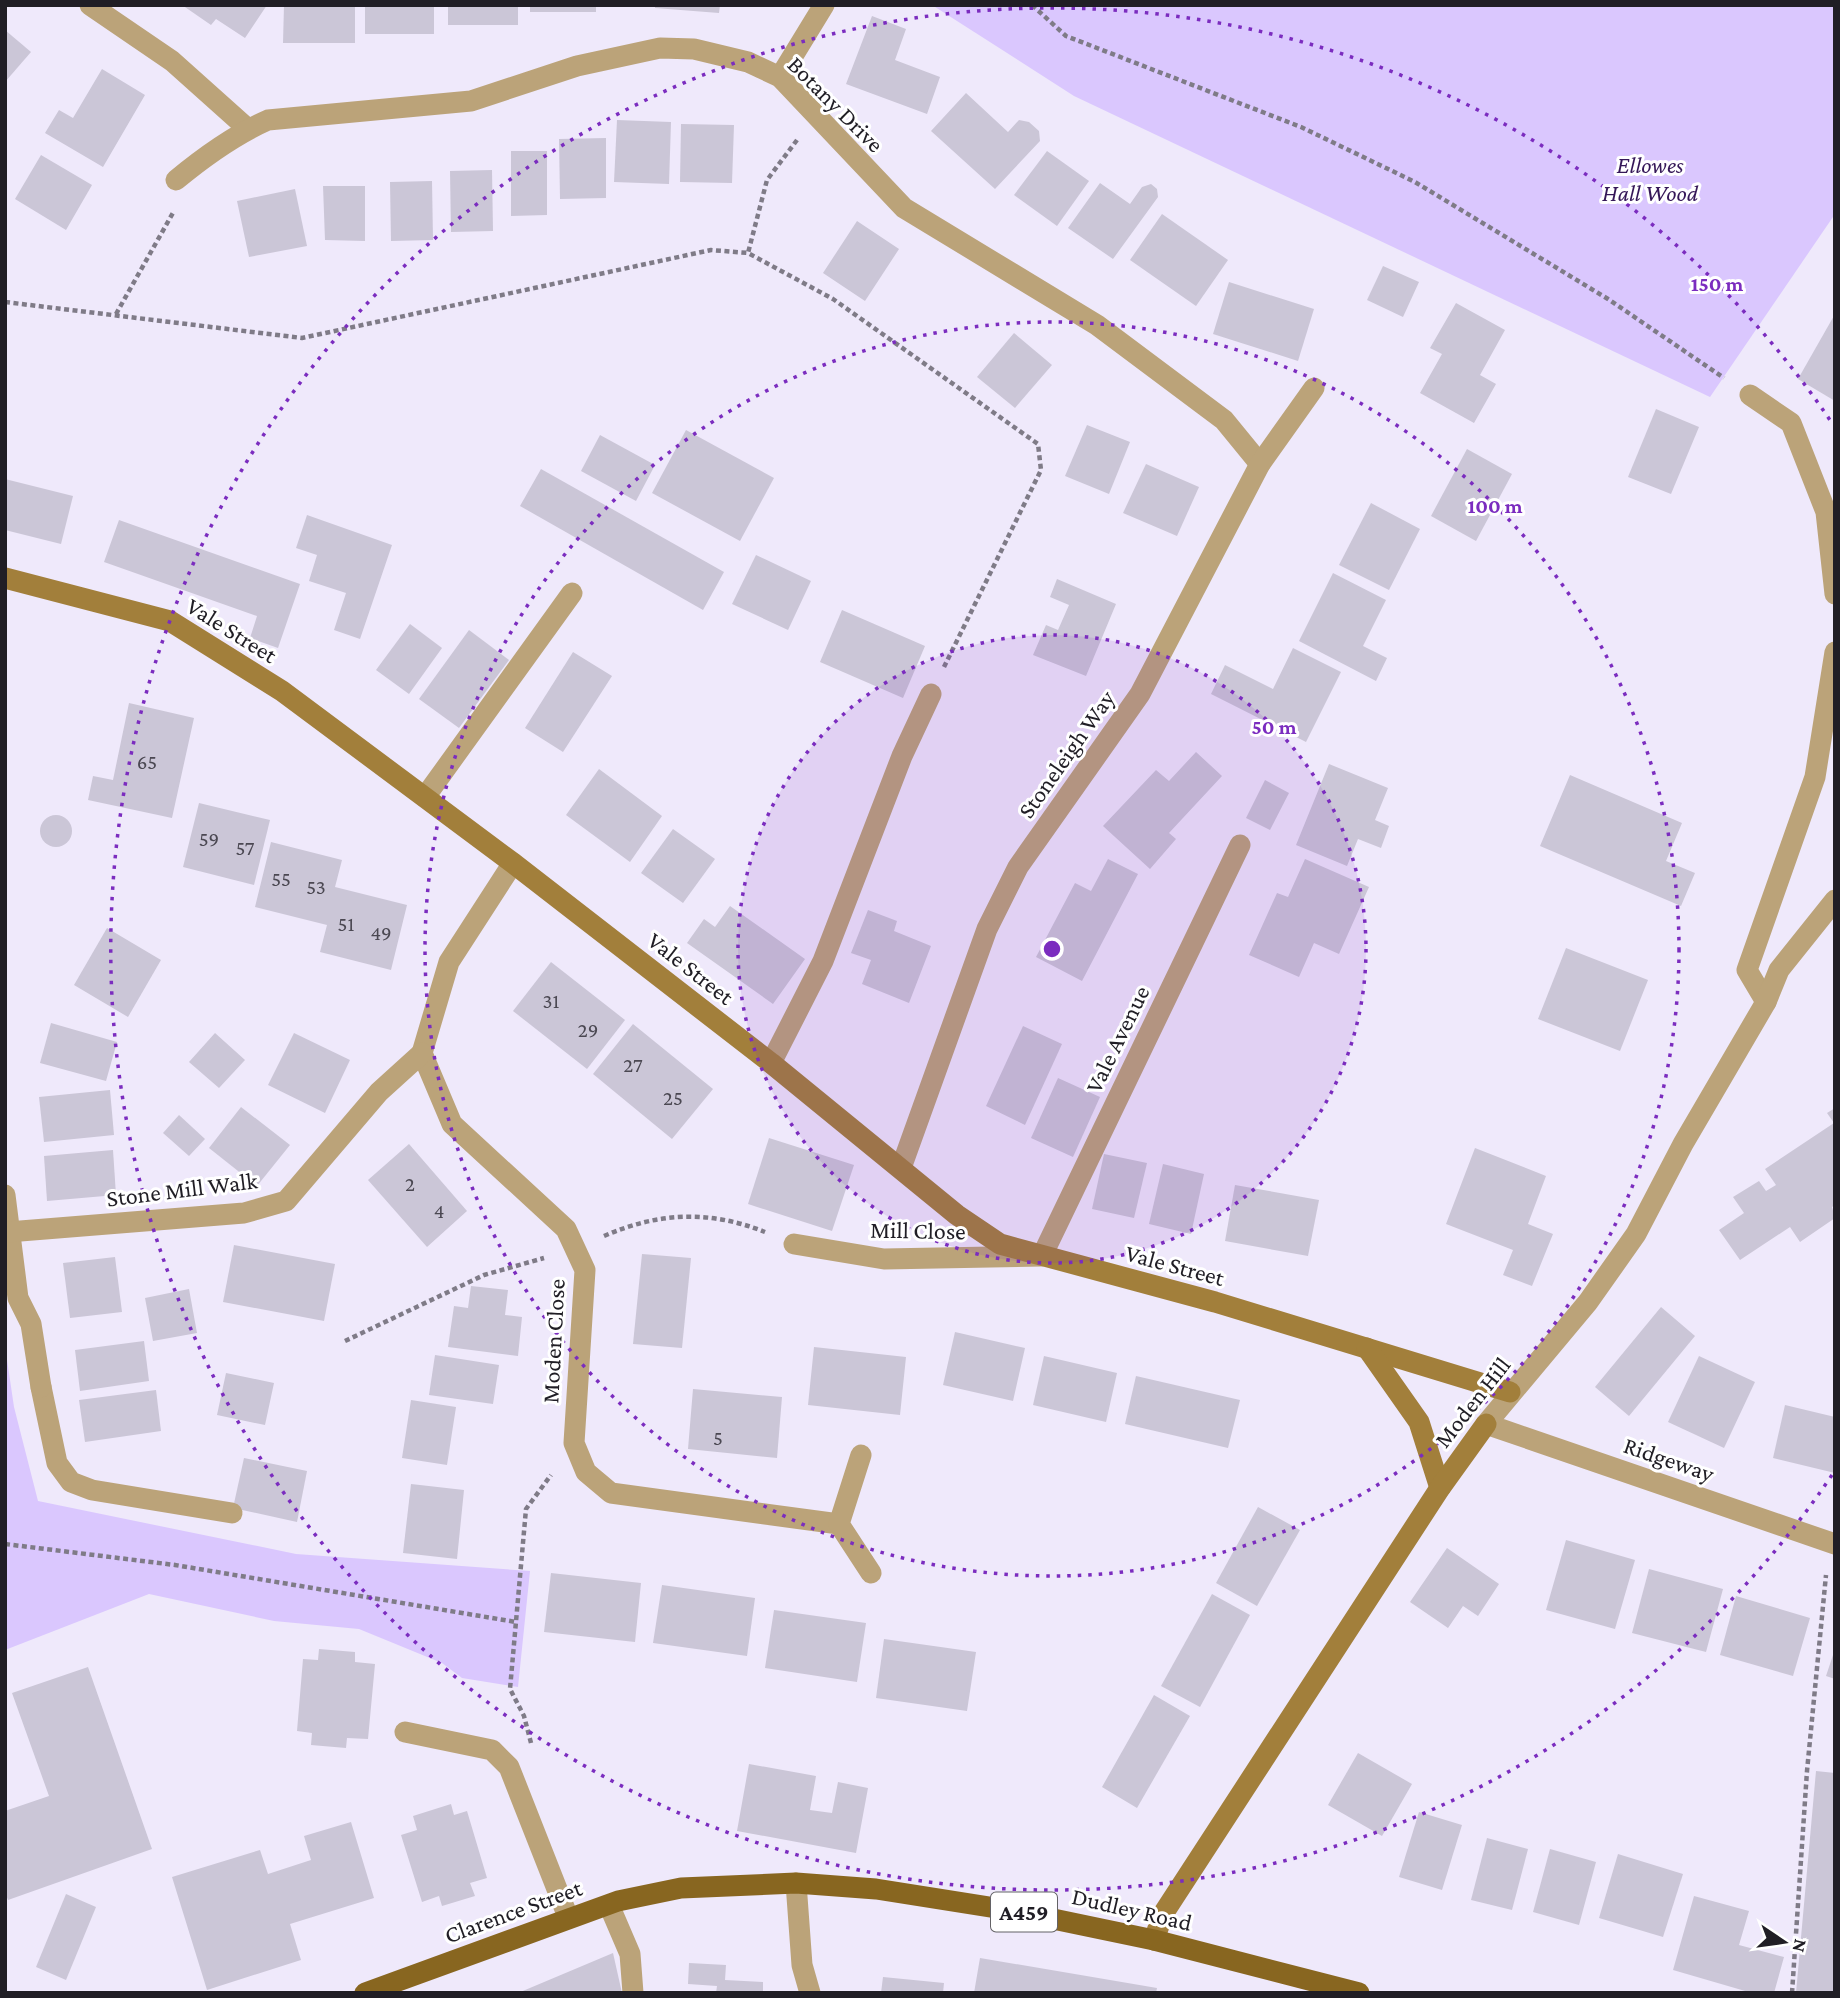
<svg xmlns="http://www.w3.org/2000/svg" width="1840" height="1998" viewBox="0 0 1840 1998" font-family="'Crimson Pro',serif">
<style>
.green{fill:#dac7fe}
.building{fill:#cbc6d7}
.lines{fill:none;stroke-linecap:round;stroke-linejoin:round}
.path{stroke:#7f7b87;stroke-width:4.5;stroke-dasharray:5 3.5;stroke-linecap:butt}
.lane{stroke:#bba379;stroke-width:21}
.street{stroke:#bba379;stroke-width:21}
.secondary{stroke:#a27f3b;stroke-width:21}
.primary{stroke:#886620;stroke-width:21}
.ring{fill:none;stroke:#7b2cbf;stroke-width:3.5;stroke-dasharray:3.5 7}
.labels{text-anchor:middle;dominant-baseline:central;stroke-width:6;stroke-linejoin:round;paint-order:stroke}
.number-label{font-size:21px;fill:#4b4852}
.shield{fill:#fff;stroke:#636266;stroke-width:2}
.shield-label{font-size:23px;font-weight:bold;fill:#201e25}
.street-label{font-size:24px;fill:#201e25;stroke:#fff}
.park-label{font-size:24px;font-style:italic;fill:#351758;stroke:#fff}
.centre{fill:#7b2cbf;stroke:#fff;stroke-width:3.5}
.ring-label{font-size:21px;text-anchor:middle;font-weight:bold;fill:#7b2cbf;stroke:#fff;stroke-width:6;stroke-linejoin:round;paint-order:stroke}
</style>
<rect width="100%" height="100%" fill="#efe9fb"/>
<g class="green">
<path d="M932,5H1835V214L1710,397L1074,96Z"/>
<path d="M5,1346L14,1407L38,1501L296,1554L530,1571L518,1687L462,1678L442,1663L359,1629L274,1621L149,1594L5,1650Z"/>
</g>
<g class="building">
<path d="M182,5H267L245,38L216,19L211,25Z"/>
<path d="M284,5H355V43H283Z"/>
<rect x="365" y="5" width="69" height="29"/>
<rect x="448" y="5" width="70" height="20"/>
<rect x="530" y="5" width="66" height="7"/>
<path d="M655,5H720L719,13L655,8Z"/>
<path d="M872,16L906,29L895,60L940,77L927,114L846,84Z"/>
<path d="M5,30L31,52L5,82Z"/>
<path d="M102,69L145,95L103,167L45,133L59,110L73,118Z"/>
<path d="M966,93L1008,132L1019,120L1029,122L1039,131L1040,141L995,189L931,131Z"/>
<path d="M617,120L671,122L669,184L614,182Z"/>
<path d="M681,124L734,125L732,183L680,182Z"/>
<path d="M606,138V198L560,199L559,139Z"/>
<path d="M511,151H547V215L511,216Z"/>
<path d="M1047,151L1089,181L1057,226L1014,195Z"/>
<path d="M41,155L92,185L66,230L15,199Z"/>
<path d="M492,170L493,231L451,232L450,171Z"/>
<path d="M432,181L433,240L391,241L390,182Z"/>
<path d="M1100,183L1130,204L1142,187L1151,184L1157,189L1158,197L1113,259L1068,228Z"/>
<path d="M323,186H365V241L325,240Z"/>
<path d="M295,189L307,246L249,257L237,201Z"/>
<path d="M1162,214L1228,260L1196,306L1130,260Z"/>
<path d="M857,221L899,249L865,301L823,273Z"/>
<path d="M1383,266L1419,282L1403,317L1367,300Z"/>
<path d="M1229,282L1314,309L1298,361L1213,334Z"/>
<path d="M1456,303L1505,330L1480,375L1496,384L1474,423L1420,393L1442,354L1430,348Z"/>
<path d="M1835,314V401L1798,379Z"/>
<path d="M1014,333L1052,365L1015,408L977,377Z"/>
<path d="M1656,409L1699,427L1671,494L1628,477Z"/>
<path d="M1087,425L1130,442L1109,494L1065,476Z"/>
<path d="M686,430L774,478L740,541L652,493Z"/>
<path d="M600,435L655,465L636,501L581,471Z"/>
<path d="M1467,449L1512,474L1476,541L1431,516Z"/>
<path d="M1146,464L1199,487L1177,536L1123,513Z"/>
<path d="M541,469L724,572L703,610L520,506Z"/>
<path d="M5,479L73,496L61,544L5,530Z"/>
<path d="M1371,503L1420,529L1389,590L1339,565Z"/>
<path d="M307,515L392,545L360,639L334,630L346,593L309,581L317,555L296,548Z"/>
<path d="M119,520L300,584L278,648L250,638L257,616L104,562Z"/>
<path d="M756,555L811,581L788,630L732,604Z"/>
<path d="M1333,573L1386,600L1363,646L1387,658L1376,681L1299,641Z"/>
<path d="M1057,579L1116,604L1086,676L1033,655L1046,625L1058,630L1069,605L1050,597Z"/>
<path d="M842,610L925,646L903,698L820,662Z"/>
<path d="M410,624L442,648L409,694L376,670Z"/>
<path d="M469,630L509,660L459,728L419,699Z"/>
<path d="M1293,648L1341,672L1306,742L1211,694L1225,665L1273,689Z"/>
<path d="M573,652L612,676L563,752L525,728Z"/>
<path d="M129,703L194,718L172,818L88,800L93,776L113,780Z"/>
<path d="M1196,752L1222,776L1169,833L1176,839L1150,869L1103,826L1156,770L1169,781Z"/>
<path d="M1329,764L1388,788L1375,820L1389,826L1381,848L1358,839L1347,866L1296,845Z"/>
<path d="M599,769L662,816L630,862L566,815Z"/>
<path d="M1570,775L1682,823L1666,861L1695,873L1681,906L1540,846Z"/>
<path d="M1265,780L1289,793L1270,830L1246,818Z"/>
<path d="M199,803L270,820L254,885L183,867Z"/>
<circle cx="56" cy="831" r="16"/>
<path d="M673,829L715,859L683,903L641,873Z"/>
<path d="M271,842L342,860L335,887L407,905L391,970L320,952L327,925L255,907Z"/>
<path d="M1108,859L1138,874L1082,981L1036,957L1075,883L1091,891Z"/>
<path d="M1305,859L1369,887L1339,954L1314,943L1299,977L1249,955L1277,893L1288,897Z"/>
<path d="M730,906L805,959L773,1004L687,943L704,919L715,927Z"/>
<path d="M868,910L897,921L894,931L931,946L909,1003L862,984L871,960L851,953Z"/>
<path d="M107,928L161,960L128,1017L74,985Z"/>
<path d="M1566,948L1648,980L1620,1051L1538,1019Z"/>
<path d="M551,962L625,1020L587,1069L513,1011Z"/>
<path d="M51,1023L117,1042L106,1081L40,1063Z"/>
<path d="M633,1024L713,1089L672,1139L593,1074Z"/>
<path d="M1023,1026L1062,1044L1025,1125L986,1106Z"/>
<path d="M215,1033L245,1060L219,1088L189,1062Z"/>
<path d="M294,1033L350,1060L325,1113L268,1085Z"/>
<path d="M1058,1078L1100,1097L1073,1157L1031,1138Z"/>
<path d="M110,1090L114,1135L44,1142L39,1097Z"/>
<path d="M241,1107L290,1145L257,1186L209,1148Z"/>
<path d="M1835,1108V1205L1832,1207L1835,1218L1800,1242L1790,1227L1740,1260L1719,1230L1744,1213L1733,1197L1759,1181L1766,1191L1776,1185L1765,1169L1834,1123L1827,1113Z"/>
<path d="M179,1115L205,1139L189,1156L163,1133Z"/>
<path d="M769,1138L854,1165L832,1231L748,1204Z"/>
<path d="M409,1144L467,1211L427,1247L368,1180Z"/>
<path d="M1475,1148L1546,1176L1528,1224L1553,1234L1532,1286L1503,1275L1513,1250L1446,1224Z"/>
<path d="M113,1150L116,1195L47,1201L44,1156Z"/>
<path d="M1104,1154L1147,1163L1134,1218L1092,1209Z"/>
<path d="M1163,1164L1204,1174L1191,1234L1149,1224Z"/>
<path d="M1235,1185L1319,1200L1308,1256L1225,1241Z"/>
<path d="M234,1245L335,1264L324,1321L223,1302Z"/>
<path d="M642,1254L691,1258L682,1348L633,1344Z"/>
<path d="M115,1257L122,1312L70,1318L63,1263Z"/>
<path d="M471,1286L508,1290L505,1315L522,1317L518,1356L448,1347L454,1306L468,1308Z"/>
<path d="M189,1289L197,1333L153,1341L145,1298Z"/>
<path d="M1661,1307L1695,1336L1629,1416L1595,1387Z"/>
<path d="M955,1332L1025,1348L1013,1401L943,1385Z"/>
<path d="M144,1341L149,1381L80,1391L75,1350Z"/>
<path d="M814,1347L906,1357L900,1415L808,1405Z"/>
<path d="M435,1355L499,1365L493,1404L429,1395Z"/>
<path d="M1044,1356L1117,1373L1106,1422L1033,1405Z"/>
<path d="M1699,1356L1755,1382L1724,1448L1668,1422Z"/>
<path d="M226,1373L274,1383L265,1425L217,1415Z"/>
<path d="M1136,1376L1240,1400L1228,1448L1125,1424Z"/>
<path d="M693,1389L782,1397L777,1458L688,1449Z"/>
<path d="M156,1390L161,1431L85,1442L79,1400Z"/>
<path d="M411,1400L456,1407L447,1465L402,1458Z"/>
<path d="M1785,1405L1835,1417V1473L1773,1458Z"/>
<path d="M244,1458L307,1471L297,1522L233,1508Z"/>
<path d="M411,1484L464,1490L457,1559L403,1553Z"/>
<path d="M1258,1507L1300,1530L1257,1606L1216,1583Z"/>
<path d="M1566,1540L1635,1560L1615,1629L1546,1610Z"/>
<path d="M1447,1548L1499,1584L1478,1616L1463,1606L1448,1628L1410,1602Z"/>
<path d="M1649,1569L1723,1589L1706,1652L1632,1633Z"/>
<path d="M551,1573L641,1583L635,1642L544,1632Z"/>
<path d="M662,1585L755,1598L747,1656L653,1643Z"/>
<path d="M1212,1594L1250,1615L1200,1707L1161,1686Z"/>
<path d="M1736,1596L1810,1618L1793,1676L1720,1655Z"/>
<path d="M774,1610L866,1623L857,1682L765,1668Z"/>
<path d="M884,1639L976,1652L967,1711L876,1698Z"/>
<path d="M319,1649L355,1652V1662L375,1664L368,1739L347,1738L346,1748L311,1745L312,1733L297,1731L303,1659L318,1660Z"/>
<path d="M1835,1649V1679L1826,1676Z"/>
<path d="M88,1667L152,1849L8,1900L5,1892V1811L49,1796L12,1693Z"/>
<path d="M1154,1695L1190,1716L1137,1808L1102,1787Z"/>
<path d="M1358,1753L1412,1784L1382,1836L1328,1805Z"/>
<path d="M749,1764L816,1776L810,1810L832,1813L838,1782L868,1788L856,1853L737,1831Z"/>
<path d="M1816,1771L1835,1773V1993H1796Z"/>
<path d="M451,1804L454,1815L467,1811L487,1878L470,1883L475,1896L442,1906L439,1896L422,1902L401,1835L417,1830L413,1816Z"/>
<path d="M1419,1812L1462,1825L1442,1890L1399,1877Z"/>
<path d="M351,1822L374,1898L290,1924L301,1960L207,1990L172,1877L260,1850L268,1874L311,1860L304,1836Z"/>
<path d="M1487,1838L1528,1849L1512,1910L1471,1900Z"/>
<path d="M1550,1849L1596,1862L1579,1925L1533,1912Z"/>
<path d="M1618,1854L1683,1874L1663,1937L1599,1918Z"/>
<path d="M66,1894L96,1907L66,1980L36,1967Z"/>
<path d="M1694,1896L1749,1911L1739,1945L1784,1957L1774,1993H1752L1673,1970Z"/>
<path d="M613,1953L622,1993H518Z"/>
<path d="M980,1958L1157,1988L1156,1993H974Z"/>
<path d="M689,1963L726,1965L725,1980L763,1982V1993H716L717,1986L688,1984Z"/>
<path d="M883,1977L944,1983L943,1993H881Z"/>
</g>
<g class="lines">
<g class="path">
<path d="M1032,5L1066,36L1301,127L1415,182L1608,299L1724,378"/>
<path d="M797,140L767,180L748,253L833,299L1038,444L1041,470L944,667"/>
<path d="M5,302L302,338L711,250L748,253"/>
<path d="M116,314L174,211"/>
<path d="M604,1236C659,1212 710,1210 765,1232"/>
<path d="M345,1341L484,1275L544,1258"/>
<path d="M5,1544L175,1565L516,1622"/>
<path d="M531,1743L524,1716L510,1689L526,1509L551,1475"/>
<path d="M1792,1993L1807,1771L1826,1575"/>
</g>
<g class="lane">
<path d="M1750,395L1791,423L1826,512L1835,594"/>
<path d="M1766,1002L1747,970L1815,777L1835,652"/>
<path d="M771,1063L823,961L902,756L931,694"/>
<path d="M41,1387L57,1463L71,1482L92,1490L232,1513"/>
<path d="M405,1732L492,1750L509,1767L568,1917"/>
<path d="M609,1905L630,1954L633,1993"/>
</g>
<g class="street">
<path d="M90,5L172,61L248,129"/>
<path d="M780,77L824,5"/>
<path d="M176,180C205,156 234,135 268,120L471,101L577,66L660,48L694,49L748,62L780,77L904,208L1097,325L1224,420L1260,464"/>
<path d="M425,797L572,593"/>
<path d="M513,863L449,962L422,1053L452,1124L566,1229L585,1270L574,1443L586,1472L611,1493L839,1524"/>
<path d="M1835,900L1779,970L1766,1002L1683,1144L1636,1234L1588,1302L1486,1424L1835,1544"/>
<path d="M901,1168L987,929L1018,867L1140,694L1260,464L1314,388"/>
<path d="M5,1195L18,1298L31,1324L41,1387"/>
<path d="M8,1232L244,1213L286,1201L379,1092L422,1053"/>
<path d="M794,1244L884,1259L1042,1256L1240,845"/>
<path d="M861,1455L839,1524L871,1573"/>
<path d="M796,1883L802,1965L810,1993"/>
</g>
<g class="secondary">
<path d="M5,578L170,621L282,691L513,863L771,1063L957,1215L1000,1244L1215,1302L1510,1392"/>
<path d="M1367,1348L1419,1422L1440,1488"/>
<path d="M1154,1940L1163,1914L1440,1488L1486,1424"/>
</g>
<path class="primary" d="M365,1993L618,1901L681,1888L796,1883L876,1889L1015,1911L1154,1940L1359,1993"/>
</g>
<circle cx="1052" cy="949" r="314" fill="#7b2cbf" fill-opacity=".12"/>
<g class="ring">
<circle cx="1052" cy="949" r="314"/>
<circle cx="1052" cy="949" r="627"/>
<path d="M1832 1475A941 941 0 1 1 1832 423"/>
</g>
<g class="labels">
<g class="number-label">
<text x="147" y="762">65</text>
<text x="209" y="839">59</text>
<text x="245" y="848">57</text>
<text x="281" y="879">55</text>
<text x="316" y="887">53</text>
<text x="346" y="924">51</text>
<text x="381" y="933">49</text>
<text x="551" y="1001">31</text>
<text x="588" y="1030">29</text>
<text x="633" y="1065">27</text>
<text x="673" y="1098">25</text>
<text x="410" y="1184">2</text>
<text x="439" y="1211">4</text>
<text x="718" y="1438">5</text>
</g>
<rect class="shield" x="991" y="1892.5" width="66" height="39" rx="5"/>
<g class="shield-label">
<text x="1024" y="1912">A459</text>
</g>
<g class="street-label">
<text transform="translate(836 104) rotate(45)">Botany Drive</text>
<text transform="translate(232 630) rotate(32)">Vale Street</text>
<text transform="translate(1066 754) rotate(-55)">Stoneleigh Way</text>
<text transform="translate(691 968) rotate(38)">Vale Street</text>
<text transform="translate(1117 1039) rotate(-64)">Vale Avenue</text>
<text transform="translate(182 1189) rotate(-7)">Stone Mill Walk</text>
<text transform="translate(918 1230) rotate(1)">Mill Close</text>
<text transform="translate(1175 1265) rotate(15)">Vale Street</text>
<text transform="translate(553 1341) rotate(-87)">Moden Close</text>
<text transform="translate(1472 1402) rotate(-52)">Moden Hill</text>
<text transform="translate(1669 1459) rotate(19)">Ridgeway</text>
<text transform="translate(1132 1909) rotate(13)">Dudley Road</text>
<text transform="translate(513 1911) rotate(-20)">Clarence Street</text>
</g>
<g class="park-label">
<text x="1650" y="164">Ellowes<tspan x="1650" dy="28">Hall Wood</tspan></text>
</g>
</g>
<circle cx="1052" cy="949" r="10" class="centre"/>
<g class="ring-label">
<text x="1717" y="291">150 m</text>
<text x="1495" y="513">100 m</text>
<text x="1274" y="734">50 m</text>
</g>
<rect width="1840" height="1998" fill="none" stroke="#201e25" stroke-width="14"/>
<g transform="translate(1784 1942) rotate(103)" stroke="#ffffff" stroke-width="5" paint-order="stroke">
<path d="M0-5L12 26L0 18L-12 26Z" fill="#201e25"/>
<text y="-10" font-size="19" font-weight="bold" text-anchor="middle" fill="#201e25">N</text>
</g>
</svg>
